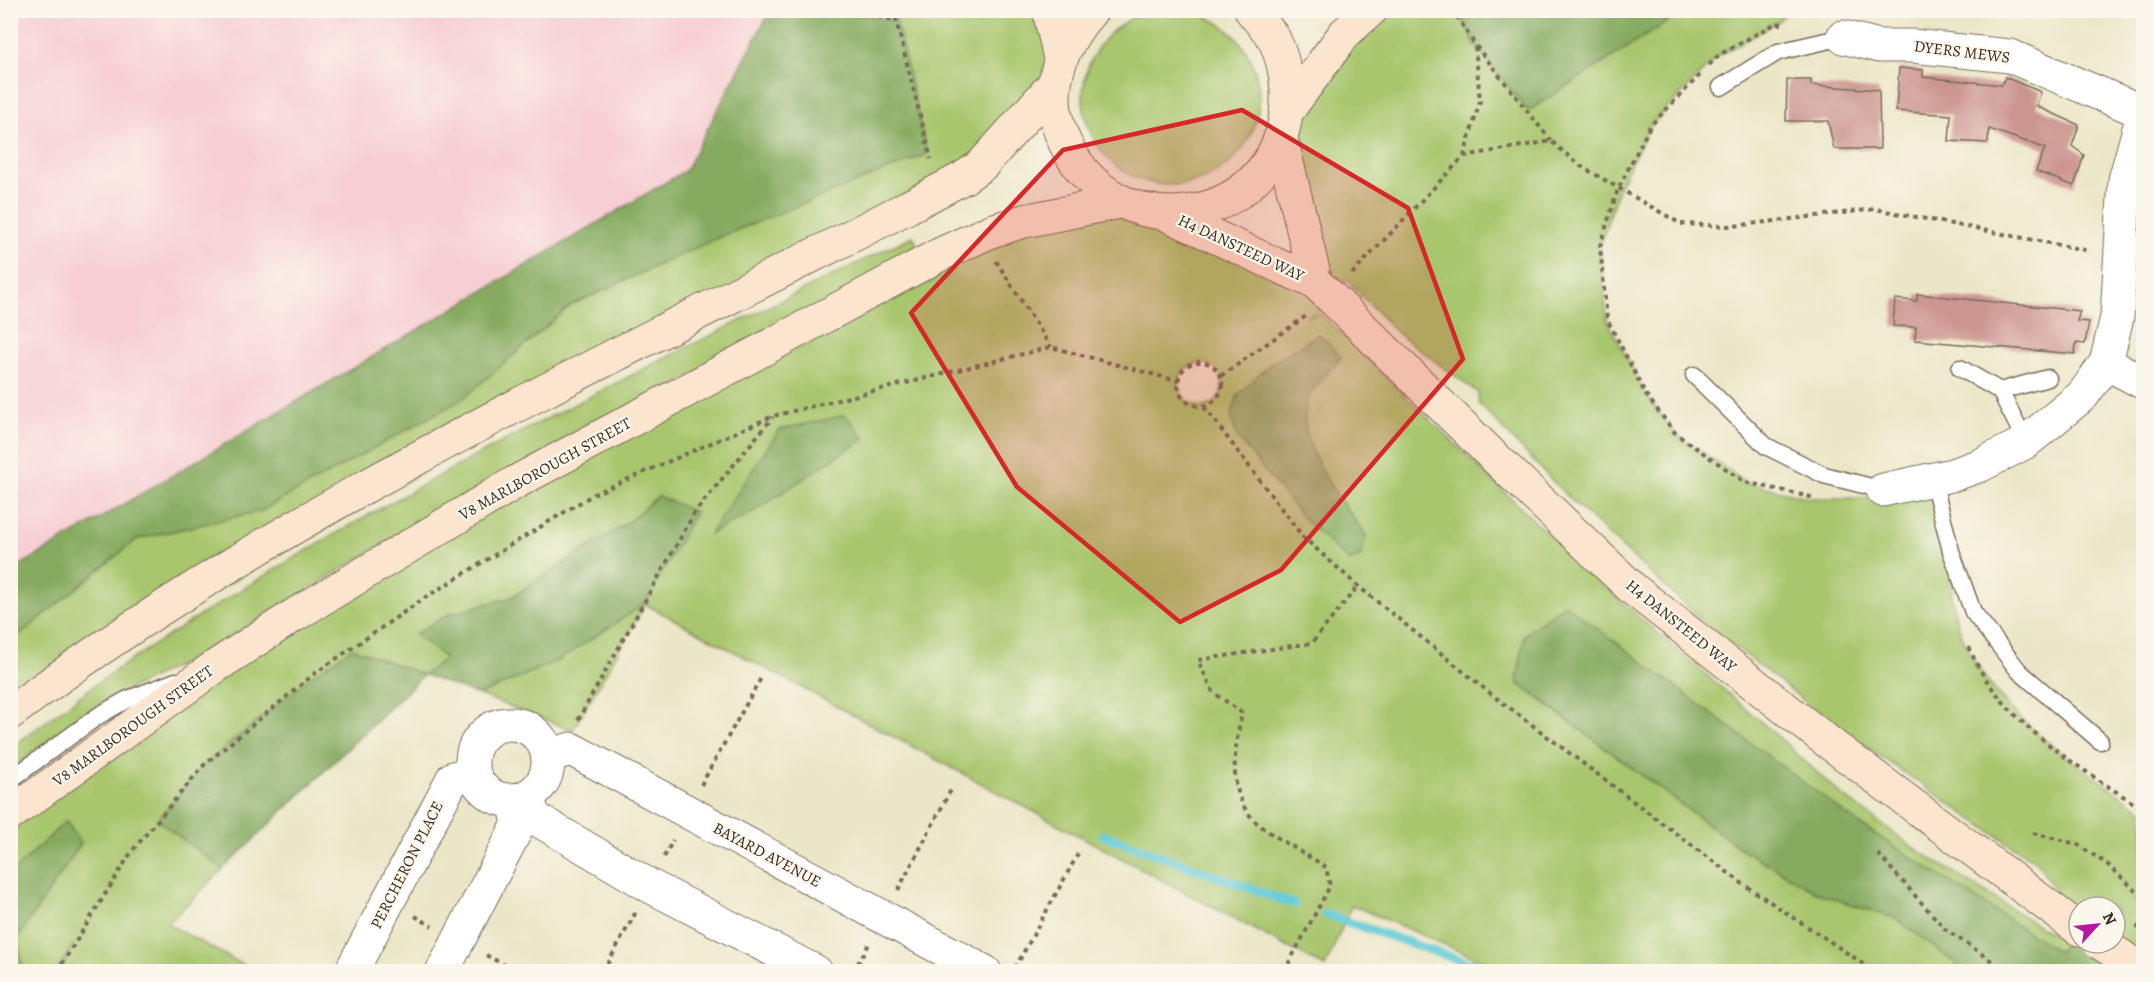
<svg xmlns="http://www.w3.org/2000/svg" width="2154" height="982" viewBox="0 0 2154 982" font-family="Alegreya,serif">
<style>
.built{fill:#f7cfd3}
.green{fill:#a8c66d;stroke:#727846;stroke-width:1.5;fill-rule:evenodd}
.forest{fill:#86ab60;stroke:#606a3f;stroke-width:1.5}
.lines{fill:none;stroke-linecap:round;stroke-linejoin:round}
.stream{stroke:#5ec9d7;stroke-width:9}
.building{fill:#cc9591}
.lane-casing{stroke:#796c5a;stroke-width:19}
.street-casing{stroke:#796c5a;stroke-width:35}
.secondary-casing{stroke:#796c5a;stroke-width:35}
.path{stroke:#796c5a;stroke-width:4;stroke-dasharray:4.5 4.5;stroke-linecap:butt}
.lane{stroke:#fff;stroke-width:16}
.street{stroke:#fff;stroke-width:33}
.secondary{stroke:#fbe5cf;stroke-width:33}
.secondary-bridge-casing{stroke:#796c5a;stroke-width:35;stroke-linecap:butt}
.secondary-bridge{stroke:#fbe5cf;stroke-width:33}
.marked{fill:#d62828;fill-opacity:0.2;stroke:#d62828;stroke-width:4.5;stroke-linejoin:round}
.labels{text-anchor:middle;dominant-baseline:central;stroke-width:4.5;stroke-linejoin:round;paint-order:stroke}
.street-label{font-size:16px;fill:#3b2a1e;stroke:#fbf7ec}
</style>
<rect width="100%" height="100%" fill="#fbf7ec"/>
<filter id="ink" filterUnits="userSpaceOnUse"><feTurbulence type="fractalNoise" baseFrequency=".0167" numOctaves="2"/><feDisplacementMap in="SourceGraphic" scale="12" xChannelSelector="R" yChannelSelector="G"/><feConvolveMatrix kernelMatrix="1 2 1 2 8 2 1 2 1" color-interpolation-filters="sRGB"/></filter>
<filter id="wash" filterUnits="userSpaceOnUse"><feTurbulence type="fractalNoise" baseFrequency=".008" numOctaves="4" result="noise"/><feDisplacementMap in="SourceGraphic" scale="24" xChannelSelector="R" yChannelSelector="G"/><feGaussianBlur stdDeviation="1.35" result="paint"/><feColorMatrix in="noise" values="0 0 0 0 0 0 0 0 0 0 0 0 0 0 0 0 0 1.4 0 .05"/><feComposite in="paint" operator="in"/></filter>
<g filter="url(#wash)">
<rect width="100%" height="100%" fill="#ece6c8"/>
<path class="built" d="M762,10L769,14L685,171L11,571L10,11Z"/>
<g class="green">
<circle cx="1171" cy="97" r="88"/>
<path d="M1790,10L1776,23L1719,55L1650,126L1618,189L1600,246L1607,319L1646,395L1676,434L1745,482L1810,498H1861L1933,480C1939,503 1948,527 1951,550C1954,570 1949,591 1954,610C1976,705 2069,759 2143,810L2144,970L2115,943V907H2079V929L2075,927L2039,864L1841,730L1700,619L1571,500L1479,404L1478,393L1397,333L1346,279L1336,302L1306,317L1321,314L1588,573L1773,732L1839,793L1914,848L2065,942L2059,952L1859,824L1517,683L1740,848L1822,895L1895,918L1966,971H1506L1352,905L1325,967L645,604L573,730L479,695L559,660L658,496L627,523L510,598L449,614L416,634L446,658L424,675L352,648L157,820L223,869L167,924L255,971H60L74,943L57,971H24L17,939L81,843L66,822L11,874V814L216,666L939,255L1119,202L1316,282L1281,138L1371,11H1459L1475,45L1528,111L1684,11ZM1341,357C1331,369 1316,382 1309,396C1289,438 1341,503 1366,535L1238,395ZM1201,362C1224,366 1230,391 1211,405C1187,412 1171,390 1184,369Z"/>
<path d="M901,11H1049L1060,58L982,165L700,313L11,708V642L137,539L261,511L464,398L571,305L717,238L927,154L896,20Z"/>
<path d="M913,236L922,255L456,500L199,655L93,707L11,769V748C45,722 80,695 116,670C367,501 642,369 913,236Z"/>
</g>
<g class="forest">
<path d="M770,11H834L896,20L927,154L717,238L571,305L464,398L261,511L137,539L11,642V571L685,171Z"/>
<path d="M1459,11H1684L1528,111L1475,45Z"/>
<path d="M1319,334L1341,357C1331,369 1316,382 1309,396C1289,437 1341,503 1366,535L1361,556L1350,562L1305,520L1237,437L1231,416L1238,395L1270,364Z"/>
<path d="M845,415L865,438L754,511L710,534L779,430Z"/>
<path d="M658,496L695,512L645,604L559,660L479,695L424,675L223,869L157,820L204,765L314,674L352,648L424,675L445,658L415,634L449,614L510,598L627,523Z"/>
<path d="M1565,604L1859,824L2059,952L2075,927L2143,971H1966L1895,918L1822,895L1740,848L1517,682L1524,635Z"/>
<path d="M66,821L81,843L17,939L24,971H11V874Z"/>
</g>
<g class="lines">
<g class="stream">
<path d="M1103,835L1294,904"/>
<path d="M1325,914L1494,972"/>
</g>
</g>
<g id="blocks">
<g class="building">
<path d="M1899,68L1923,70V77L2002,85L2005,77L2041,92L2036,106L2079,125L2072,146L2084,155L2074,186L2036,171L2045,148L1989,129L1988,143L1949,141L1951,115L1896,111Z"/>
<path d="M1787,80H1811V85L1879,90L1880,149H1834L1828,121H1786Z"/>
<path d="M1917,294L2080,311L2077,321L2089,322L2085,344L2076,343L2075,354L1915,340L1916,327L1893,326L1895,299L1917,301Z"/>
</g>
</g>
</g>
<g filter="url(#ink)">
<use href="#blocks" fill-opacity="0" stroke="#796c5a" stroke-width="1.5"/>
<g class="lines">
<defs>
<g id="lane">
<path d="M1721,87L1778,52L1843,37"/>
<path d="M1960,368L2000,391L2026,442"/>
<path d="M1694,375L1766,446L1824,475L1883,490"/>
<path d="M2000,391L2048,378"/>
<path d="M1933,480L1951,551L1973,612L2019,671L2100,741"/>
<path d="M10,780L98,716L126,700L176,681"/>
</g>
<g id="street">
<path d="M1843,37L1879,46H1912L2010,56L2143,112"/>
<path d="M2106,363L2144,383"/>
<path d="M1883,490L1952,475L1981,465L2026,442L2083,395L2106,363L2117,317L2125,180L2144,111"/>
<circle cx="510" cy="762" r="38"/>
<path d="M548,756L571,749L985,972"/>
<path d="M526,797L535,818L650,886L816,972"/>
<path d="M351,972L453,778L474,773"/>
<path d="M442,972L519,824L514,800"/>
</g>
<g id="secondary">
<path d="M1049,10L1060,58"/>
<path d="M1092,10C1062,43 1044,87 1060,131C1110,263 1292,225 1287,91C1286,74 1282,55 1274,39C1268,29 1258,20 1251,10"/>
<path d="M1288,110L1345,33L1371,10"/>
<path d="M1281,138L1316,283"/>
<path d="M963,178L982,165L1054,84"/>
<path d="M1166,214L1316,283"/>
<path d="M991,231L1024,221L1119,202"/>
<path d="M1336,302L1489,452L1633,589L1832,745L2079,929"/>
<path d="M10,713C286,507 603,364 908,207"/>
<path d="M10,814L216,666L293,616L516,482L939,255"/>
</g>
</defs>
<use href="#lane" class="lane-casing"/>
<use href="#street" class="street-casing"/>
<use href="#secondary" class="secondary-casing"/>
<g class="path">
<path d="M834,10L896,20"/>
<path d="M901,10L896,20L931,159"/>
<path d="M1476,46L1551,141"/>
<path d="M1709,65L1719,55L1776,23L1785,25"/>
<path d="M1700,75L1650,126L1618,189L1600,246L1607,319L1646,395L1676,434L1745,482L1815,498"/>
<path d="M1464,156L1551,141L1579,165L1681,224L1733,226L1875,209L2090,251"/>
<path d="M996,261L1051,347"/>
<path d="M1352,274L1464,156L1480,101L1475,45L1453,10"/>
<circle cx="1200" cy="384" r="22"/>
<path d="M1221,376L1306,316"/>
<path d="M1204,407L1303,537L1358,586L1491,694L1743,884L1876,972"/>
<path d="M1969,647C1999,722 2080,767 2144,810"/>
<path d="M578,720L695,512L773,417"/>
<path d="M701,785L761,678"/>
<path d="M2033,833L2077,844L2107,864L2144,898"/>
<path d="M1878,854L1945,929L2008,972"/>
<path d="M664,857L673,840"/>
<path d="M898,890L952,788"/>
<path d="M415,916L432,926"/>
<path d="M2137,929L2144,918"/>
<path d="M486,955L517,972"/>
<path d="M1015,968L1078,854"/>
<path d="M57,972L132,851L204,765L314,674L426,597L594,494L773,416L1051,347L1178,381"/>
<path d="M603,972L636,912"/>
<path d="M853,972L869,944"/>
<path d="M1284,972L1330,886L1326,867C1309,856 1264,832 1253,819C1226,790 1235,747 1242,713L1213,692L1198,660L1312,643L1358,586"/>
</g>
<use href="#lane" class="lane"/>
<use href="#street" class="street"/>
<use href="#secondary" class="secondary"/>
<defs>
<g id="secondary-bridge">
<path d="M908,207L963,178"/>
<path d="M939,255L991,231"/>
<path d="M1316,283L1336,302"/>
<path d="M2100,943L2144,970"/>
</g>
</defs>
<use href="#secondary-bridge" class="secondary-bridge-casing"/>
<use href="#secondary-bridge" class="secondary-bridge"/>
</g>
</g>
<path class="marked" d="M1242,110L1408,208L1463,359L1281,570L1180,622L1017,487L911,313L1063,150Z"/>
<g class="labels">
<g class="street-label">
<text transform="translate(1962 52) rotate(7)">DYERS MEWS</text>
<text transform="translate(1241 248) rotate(25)">H4 DANSTEED WAY</text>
<text transform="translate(545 469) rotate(-29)">V8 MARLBOROUGH STREET</text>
<text transform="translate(1681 626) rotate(39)">H4 DANSTEED WAY</text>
<text transform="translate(133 726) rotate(-36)">V8 MARLBOROUGH STREET</text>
<text transform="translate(767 855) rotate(28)">BAYARD AVENUE</text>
<text transform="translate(407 865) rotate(-63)">PERCHERON PLACE</text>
</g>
</g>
<rect width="2154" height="982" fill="none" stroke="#fbf7ec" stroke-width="36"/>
<g transform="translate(2097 925) rotate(63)"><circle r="28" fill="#fbf7ec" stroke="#aea59a" stroke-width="1.5"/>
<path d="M0-4.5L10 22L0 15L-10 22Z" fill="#b5179e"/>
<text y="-9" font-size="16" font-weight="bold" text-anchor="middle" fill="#3b2a1e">N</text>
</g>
</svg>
